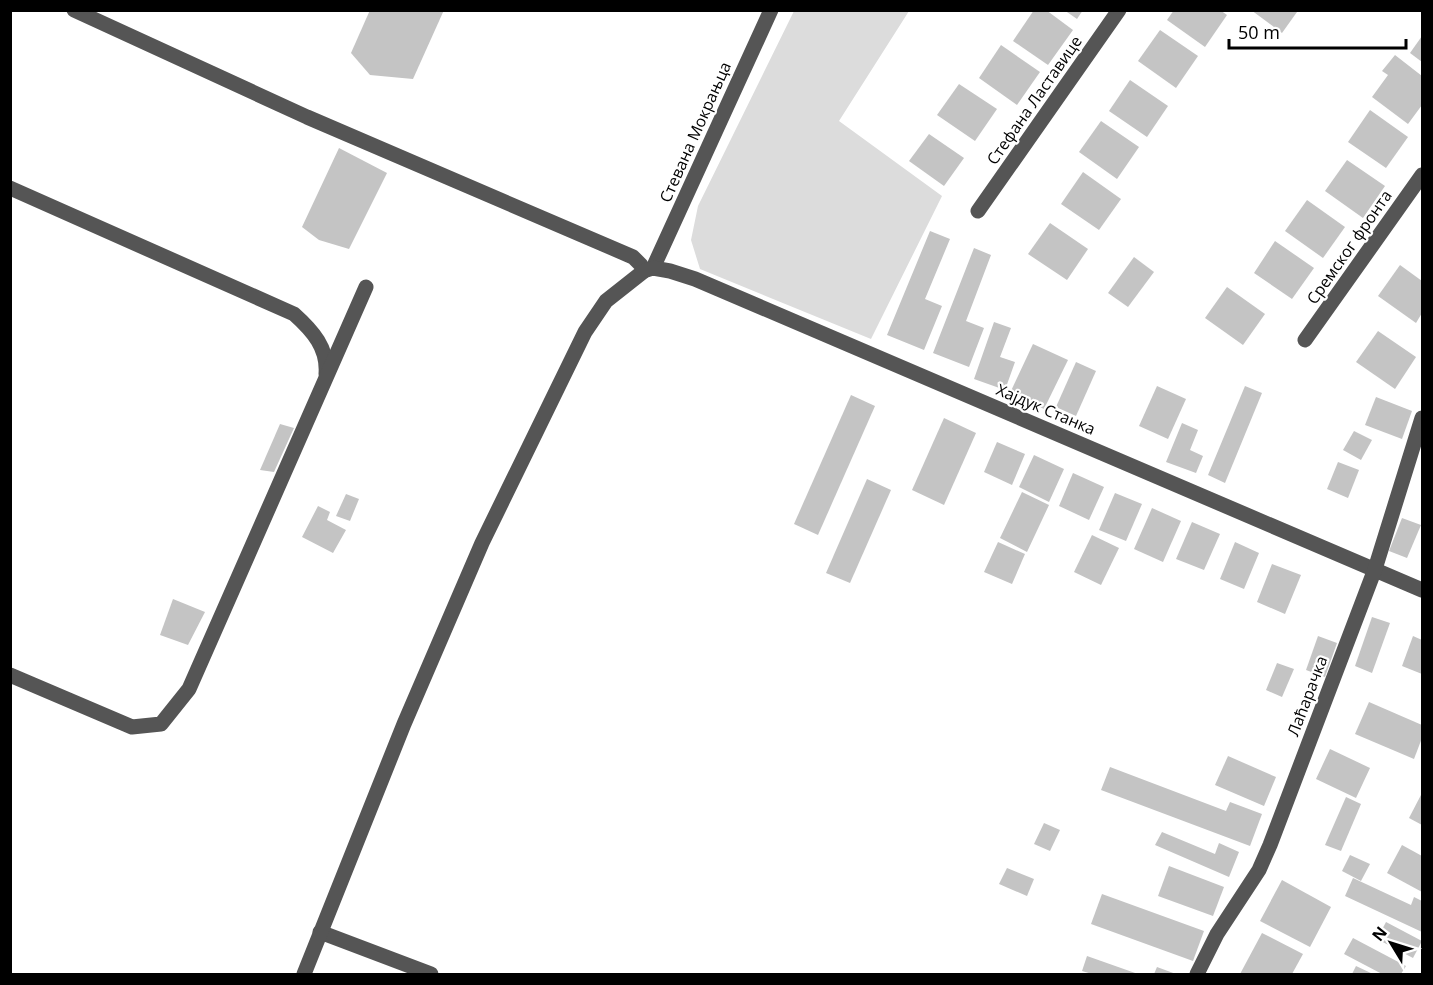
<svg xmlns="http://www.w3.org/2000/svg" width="1433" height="985" viewBox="0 0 1433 985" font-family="'Open Sans',sans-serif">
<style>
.green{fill:#dcdcdc}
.building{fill:#c4c4c4}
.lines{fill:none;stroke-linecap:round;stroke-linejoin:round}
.minor{stroke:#555;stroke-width:15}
.labels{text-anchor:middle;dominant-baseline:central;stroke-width:4.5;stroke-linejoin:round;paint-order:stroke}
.street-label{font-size:16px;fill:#000;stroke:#fff}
</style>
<rect width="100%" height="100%" fill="#fff"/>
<path class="green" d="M794,11H909L839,121L942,196L871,339L700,269L691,240L698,206Z"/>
<g class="building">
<path d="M370,10H444L413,79L370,75L351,53Z"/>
<path d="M1034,10H1046L1073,30L1048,65L1013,41Z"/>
<path d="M1064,10H1083L1077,19Z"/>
<path d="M1174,10H1220L1227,15L1205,47L1167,20Z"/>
<path d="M1251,10H1295L1297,12L1282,33Z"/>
<path d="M1160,30L1198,56L1176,88L1138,61Z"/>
<path d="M1422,36V62L1410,53Z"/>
<path d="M1001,45L1040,72L1017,105L979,78Z"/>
<path d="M1395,55L1422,76V105L1408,124L1372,97L1388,75L1382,71Z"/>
<path d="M1130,80L1168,106L1147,137L1109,111Z"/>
<path d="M959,84L997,109L975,141L937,115Z"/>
<path d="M1370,110L1408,137L1386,168L1348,142Z"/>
<path d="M1101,121L1139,147L1117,179L1079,152Z"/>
<path d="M929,134L964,158L944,186L909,161Z"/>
<path d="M339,148L387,173L349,249L319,240L302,227Z"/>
<path d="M1347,160L1385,186L1363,218L1325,191Z"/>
<path d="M1083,172L1121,199L1099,230L1061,204Z"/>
<path d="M1307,200L1345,227L1323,258L1285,231Z"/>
<path d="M1050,223L1088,249L1067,280L1028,254Z"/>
<path d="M930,231L950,239L925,299L942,306L924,350L887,335Z"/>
<path d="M1275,241L1314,268L1292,299L1254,273Z"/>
<path d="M974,248L991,255L966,321L984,328L969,367L933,353Z"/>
<path d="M1134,257L1154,272L1128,307L1108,293Z"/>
<path d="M1400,265L1422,281V313L1416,323L1378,296Z"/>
<path d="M1227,287L1265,314L1243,345L1205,318Z"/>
<path d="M994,322L1011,328L1000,357L1015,362L1005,390L974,379Z"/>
<path d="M1378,331L1416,357L1395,389L1356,362Z"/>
<path d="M1033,344L1068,360L1044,409L1010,393Z"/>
<path d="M1076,362L1096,371L1076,416L1056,407Z"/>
<path d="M1157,386L1186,399L1168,439L1139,426Z"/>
<path d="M1245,386L1262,393L1225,483L1208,475Z"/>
<path d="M851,395L875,406L818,535L794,524Z"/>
<path d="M1376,397L1412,411L1402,439L1365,425Z"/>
<path d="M944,418L976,433L944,505L912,490Z"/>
<path d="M1182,423L1198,430L1190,450L1203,456L1196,473L1166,462Z"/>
<path d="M280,424L294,428L274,472L260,470Z"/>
<path d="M1354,431L1372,440L1361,460L1343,450Z"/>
<path d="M997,442L1025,454L1012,485L984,472Z"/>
<path d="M1034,455L1064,469L1049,502L1019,487Z"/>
<path d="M1338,462L1359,470L1348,498L1327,489Z"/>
<path d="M1073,473L1104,487L1089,520L1059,506Z"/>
<path d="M867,479L891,490L850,583L826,573Z"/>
<path d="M1022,492L1049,505L1027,552L1000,538Z"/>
<path d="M1115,493L1142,504L1126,541L1099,530Z"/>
<path d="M346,494L359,499L350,521L336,516Z"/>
<path d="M318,506L330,512L327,520L346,530L333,553L302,537Z"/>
<path d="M1152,508L1181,521L1163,562L1134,549Z"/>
<path d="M1402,518L1421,525L1407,558L1389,551Z"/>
<path d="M1192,522L1220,534L1204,570L1176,559Z"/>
<path d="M1092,535L1119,548L1101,585L1074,572Z"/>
<path d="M998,542L1025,554L1012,584L984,572Z"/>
<path d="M1235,542L1259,553L1244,589L1220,579Z"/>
<path d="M1272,564L1301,575L1285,614L1257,602Z"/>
<path d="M173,599L205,612L188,645L160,635Z"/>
<path d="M1372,617L1390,623L1372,673L1355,666Z"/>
<path d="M1318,636L1337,643L1325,677L1306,670Z"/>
<path d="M1413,636L1422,640V674L1402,666Z"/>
<path d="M1277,663L1294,669L1282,697L1266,690Z"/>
<path d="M1369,702L1422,725V738L1414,759L1355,734Z"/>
<path d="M1330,749L1370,768L1356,798L1316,779Z"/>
<path d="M1228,756L1276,777L1264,806L1215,785Z"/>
<path d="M1110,767L1226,811L1230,802L1262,814L1250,846L1101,790Z"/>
<path d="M1422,793V825L1409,818Z"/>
<path d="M1346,797L1361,804L1341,851L1325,845Z"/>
<path d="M1044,823L1060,830L1050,851L1034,844Z"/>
<path d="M1162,832L1215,854L1219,843L1239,852L1229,877L1155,845Z"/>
<path d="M1402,845L1422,856V892L1387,873Z"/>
<path d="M1350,855L1370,864L1361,881L1342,871Z"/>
<path d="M1169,866L1224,887L1213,916L1158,896Z"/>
<path d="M1007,868L1034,879L1027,896L999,884Z"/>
<path d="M1353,878L1411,905L1414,897L1422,901V932L1345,896Z"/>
<path d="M1282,880L1331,907L1310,947L1260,921Z"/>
<path d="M1102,894L1204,931L1193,961L1091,924Z"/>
<path d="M1386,922L1422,941L1413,958L1377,939Z"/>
<path d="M1262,933L1303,954L1292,974H1240Z"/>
<path d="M1353,938L1406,966L1401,974H1382L1344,954Z"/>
<path d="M1087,956L1138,974H1092L1082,971Z"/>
<path d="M1356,966L1373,974H1352Z"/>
<path d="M1157,967L1176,974H1154Z"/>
</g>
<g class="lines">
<g class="minor">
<path d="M74,10L307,117L633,257L641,265L644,271"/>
<path d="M10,188L294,314C313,331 328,348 326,374"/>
<path d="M978,211L1119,10"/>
<path d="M653,268L771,10"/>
<path d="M1305,340L1422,175"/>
<path d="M10,675L132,727L161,724L189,689L366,287"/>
<path d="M320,932L431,974"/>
<path d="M304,974L404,724L482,543L585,332L606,301L644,271L653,268L670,271L695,279L1422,590"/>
<path d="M1197,974L1217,934L1259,870L1270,845L1375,569L1422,418"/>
</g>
</g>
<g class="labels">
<g class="street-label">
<text transform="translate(1034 100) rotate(-55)">Стефана Ластавице</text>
<text transform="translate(695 132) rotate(-66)">Стевана Мокрањца</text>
<text transform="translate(1349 247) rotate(-55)">Сремског фронта</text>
<text transform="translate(1046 409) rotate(23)">Хајдук Станка</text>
<text transform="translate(1307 696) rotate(-69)">Лаћарачка</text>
</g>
</g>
<rect width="1433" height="985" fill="none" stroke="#000000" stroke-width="24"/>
<g transform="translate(1391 943) rotate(308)" stroke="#ffffff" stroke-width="4.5" paint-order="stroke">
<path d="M0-4.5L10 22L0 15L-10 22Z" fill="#000000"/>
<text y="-9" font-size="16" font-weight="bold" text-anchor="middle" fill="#000000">N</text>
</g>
<path d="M1229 39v9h177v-9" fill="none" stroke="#000000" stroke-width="3"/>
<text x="1238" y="39" font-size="18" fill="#000000" stroke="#ffffff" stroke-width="4.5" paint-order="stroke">50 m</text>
</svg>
